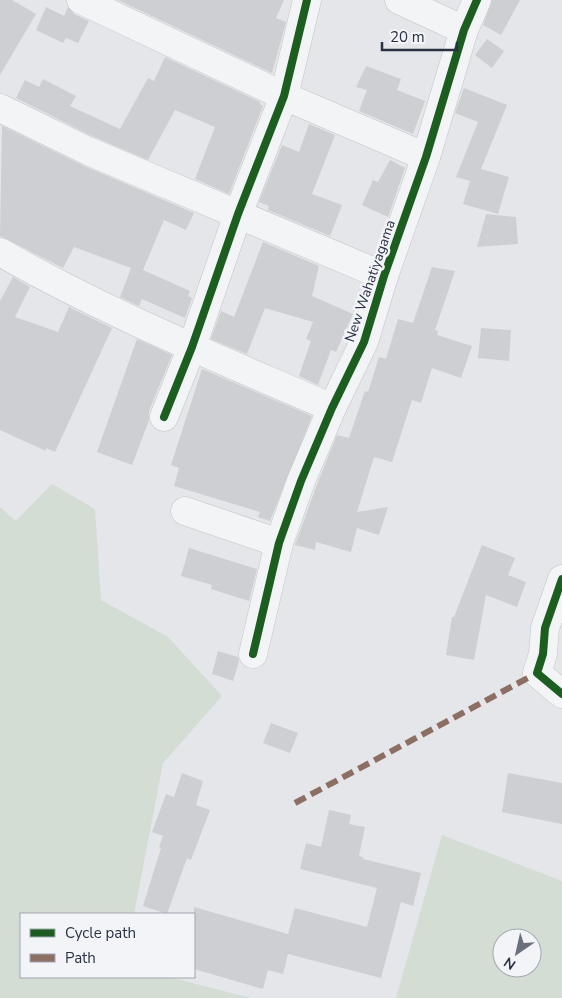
<svg xmlns="http://www.w3.org/2000/svg" width="562" height="998" viewBox="0 0 562 998" font-family="'Nunito Sans',sans-serif">
<style>
.green{fill:#d4ddd4;fill-rule:evenodd}
.building{fill:#cecfd3}
.lines{fill:none;stroke-linecap:round;stroke-linejoin:round}
.minor-casing{stroke:#c2c4c7;stroke-width:29}
.minor{stroke:#f3f4f6;stroke-width:28}
.quiet{stroke:#8d6e63;stroke-width:6;stroke-dasharray:12 6;stroke-linecap:butt}
.cycleway-casing{stroke:#f2f4f8;stroke-width:11}
.cycleway{stroke:#1b5e20;stroke-width:8}
.labels{text-anchor:middle;dominant-baseline:central;stroke-width:5;stroke-linejoin:round;paint-order:stroke}
.street-label{font-size:14px;fill:#293144;stroke:#f2f4f8}
</style>
<rect width="100%" height="100%" fill="#e4e6e9"/>
<g class="green">
<path d="M52,484L95,509L101,600L168,637L222,696L163,763L134,914H21V977H169L251,998H0V507L16,521Z"/>
<path d="M442,835L562,881V998H396ZM502,938H532V968H502Z"/>
</g>
<g class="building">
<path d="M0,0H12L36,14L0,75Z"/>
<path d="M118,0H284L276,18L286,22L272,73Z"/>
<path d="M492,0H520L501,35L483,25Z"/>
<path d="M46,7L64,16L68,7L74,14L89,21L78,43L66,38L63,43L36,30Z"/>
<path d="M487,39L504,51L492,68L475,55Z"/>
<path d="M165,57L260,102V104L263,106L229,194L195,179L215,127L175,110L148,160L94,137L16,98L25,80L39,87L43,79L76,96L70,106L120,129L148,78L154,81Z"/>
<path d="M366,66L401,79L397,90L425,101L413,134L359,111L367,90L356,87Z"/>
<path d="M464,88L507,105L481,169L509,177L498,214L463,204L470,181L456,177L478,122L455,113Z"/>
<path d="M309,124L335,135L312,194L342,205L330,236L268,210L269,206L259,202L282,145L299,152Z"/>
<path d="M2,126L82,165L194,213L186,230L164,220L143,270L190,291L188,296L192,298L185,318L142,299L139,306L120,297L131,268L74,247L63,268L0,236Z"/>
<path d="M390,160L405,168L388,217L362,205L373,180L378,182Z"/>
<path d="M486,214L516,217L518,244L477,247Z"/>
<path d="M263,242L319,266L312,296L353,314L336,352L331,350L318,385L299,376L311,341L306,339L313,322L265,308L247,354L211,339L221,311L234,317Z"/>
<path d="M432,267L455,271L435,330L438,331L437,335L472,346L461,378L432,368L421,403L412,400L392,462L374,457L357,512L388,507L379,535L357,528L351,552L316,542L315,550L295,545L316,487L337,435L349,438L365,391L368,392L379,357L386,359L398,319L413,323Z"/>
<path d="M13,277L30,287L15,317L58,332L69,307L112,328L55,452L46,448V451L0,430V301Z"/>
<path d="M481,328L511,330L509,361L478,358Z"/>
<path d="M137,339L172,355L149,411V420L132,465L97,452Z"/>
<path d="M202,369L312,416L270,521L258,517L260,512L174,486L179,468L171,465Z"/>
<path d="M482,545L515,558L508,575L526,582L517,607L486,595L474,660L446,655L452,617H454Z"/>
<path d="M189,548L257,569L249,601L211,589L212,585L181,576Z"/>
<path d="M218,651L238,657L239,661L233,681L212,674Z"/>
<path d="M271,723L298,733L290,753L263,743Z"/>
<path d="M182,773L203,781L196,805L210,810L191,860L187,858L167,914L143,906L161,848L159,847L163,836L152,832L166,794L174,797Z"/>
<path d="M508,773L562,783V824L502,812Z"/>
<path d="M329,810L351,815L349,824L365,827L359,856L363,857V859L421,873L413,906L401,902L381,978L288,954L283,974L268,970L263,989L194,969V907L288,934L295,908L367,927L377,888L300,869L306,843L321,847Z"/>
</g>
<g class="lines">
<defs>
<g id="minor">
<path d="M81,0L284,96L426,157"/>
<path d="M399,0L464,30"/>
<path d="M0,108L88,151L384,276"/>
<path d="M0,252C106,313 220,359 332,408"/>
<path d="M164,417L192,347L238,214L284,96L307,0"/>
<path d="M185,511L279,543"/>
<path d="M562,579L545,628L543,654L537,673L562,694"/>
<path d="M253,654L279,543L301,481L332,408L364,342L384,276L426,157L464,30L477,0"/>
</g>
</defs>
<use href="#minor" class="minor-casing"/>
<use href="#minor" class="minor"/>
<path class="quiet" d="M295,803L537,673"/>
<defs>
<g id="cycleway">
<path d="M164,417L192,347L238,214L284,96L307,0"/>
<path d="M562,579L545,628L543,654L537,673L562,694"/>
<path d="M253,654L279,543L301,481L332,408L364,342L384,276L426,157L464,30L477,0"/>
</g>
</defs>
<use href="#cycleway" class="cycleway-casing"/>
<use href="#cycleway" class="cycleway"/>
</g>
<g class="labels">
<g class="street-label">
<text transform="translate(370 281) rotate(-71)">New Wahatiyagama</text>
</g>
</g>
<rect x="20" y="913" width="175" height="65" fill="#f2f4f8" stroke="#a2a6b0"/>
<rect x="30" y="929" width="25" height="8" fill="#1b5e20" stroke="#a2a6b0"/>
<text x="65" y="938" font-size="15" fill="#293144">Cycle path</text>
<rect x="30" y="954" width="25" height="8" fill="#8d6e63" stroke="#a2a6b0"/>
<text x="65" y="963" font-size="15" fill="#293144">Path</text>
<g transform="translate(517 953) rotate(214)"><circle r="24" fill="#f2f4f8" stroke="#a2a6b0"/>
<path d="M0-4L9 19L0 12L-9 19Z" fill="#6a707e"/>
<text y="-8" font-size="14" font-weight="bold" text-anchor="middle" fill="#293144">N</text>
</g>
<path d="M382 42v8h75v-8" fill="none" stroke="#293144" stroke-width="2.5"/>
<text x="390" y="42" font-size="15" fill="#293144" stroke="#f2f4f8" stroke-width="4" paint-order="stroke">20 m</text>
</svg>
